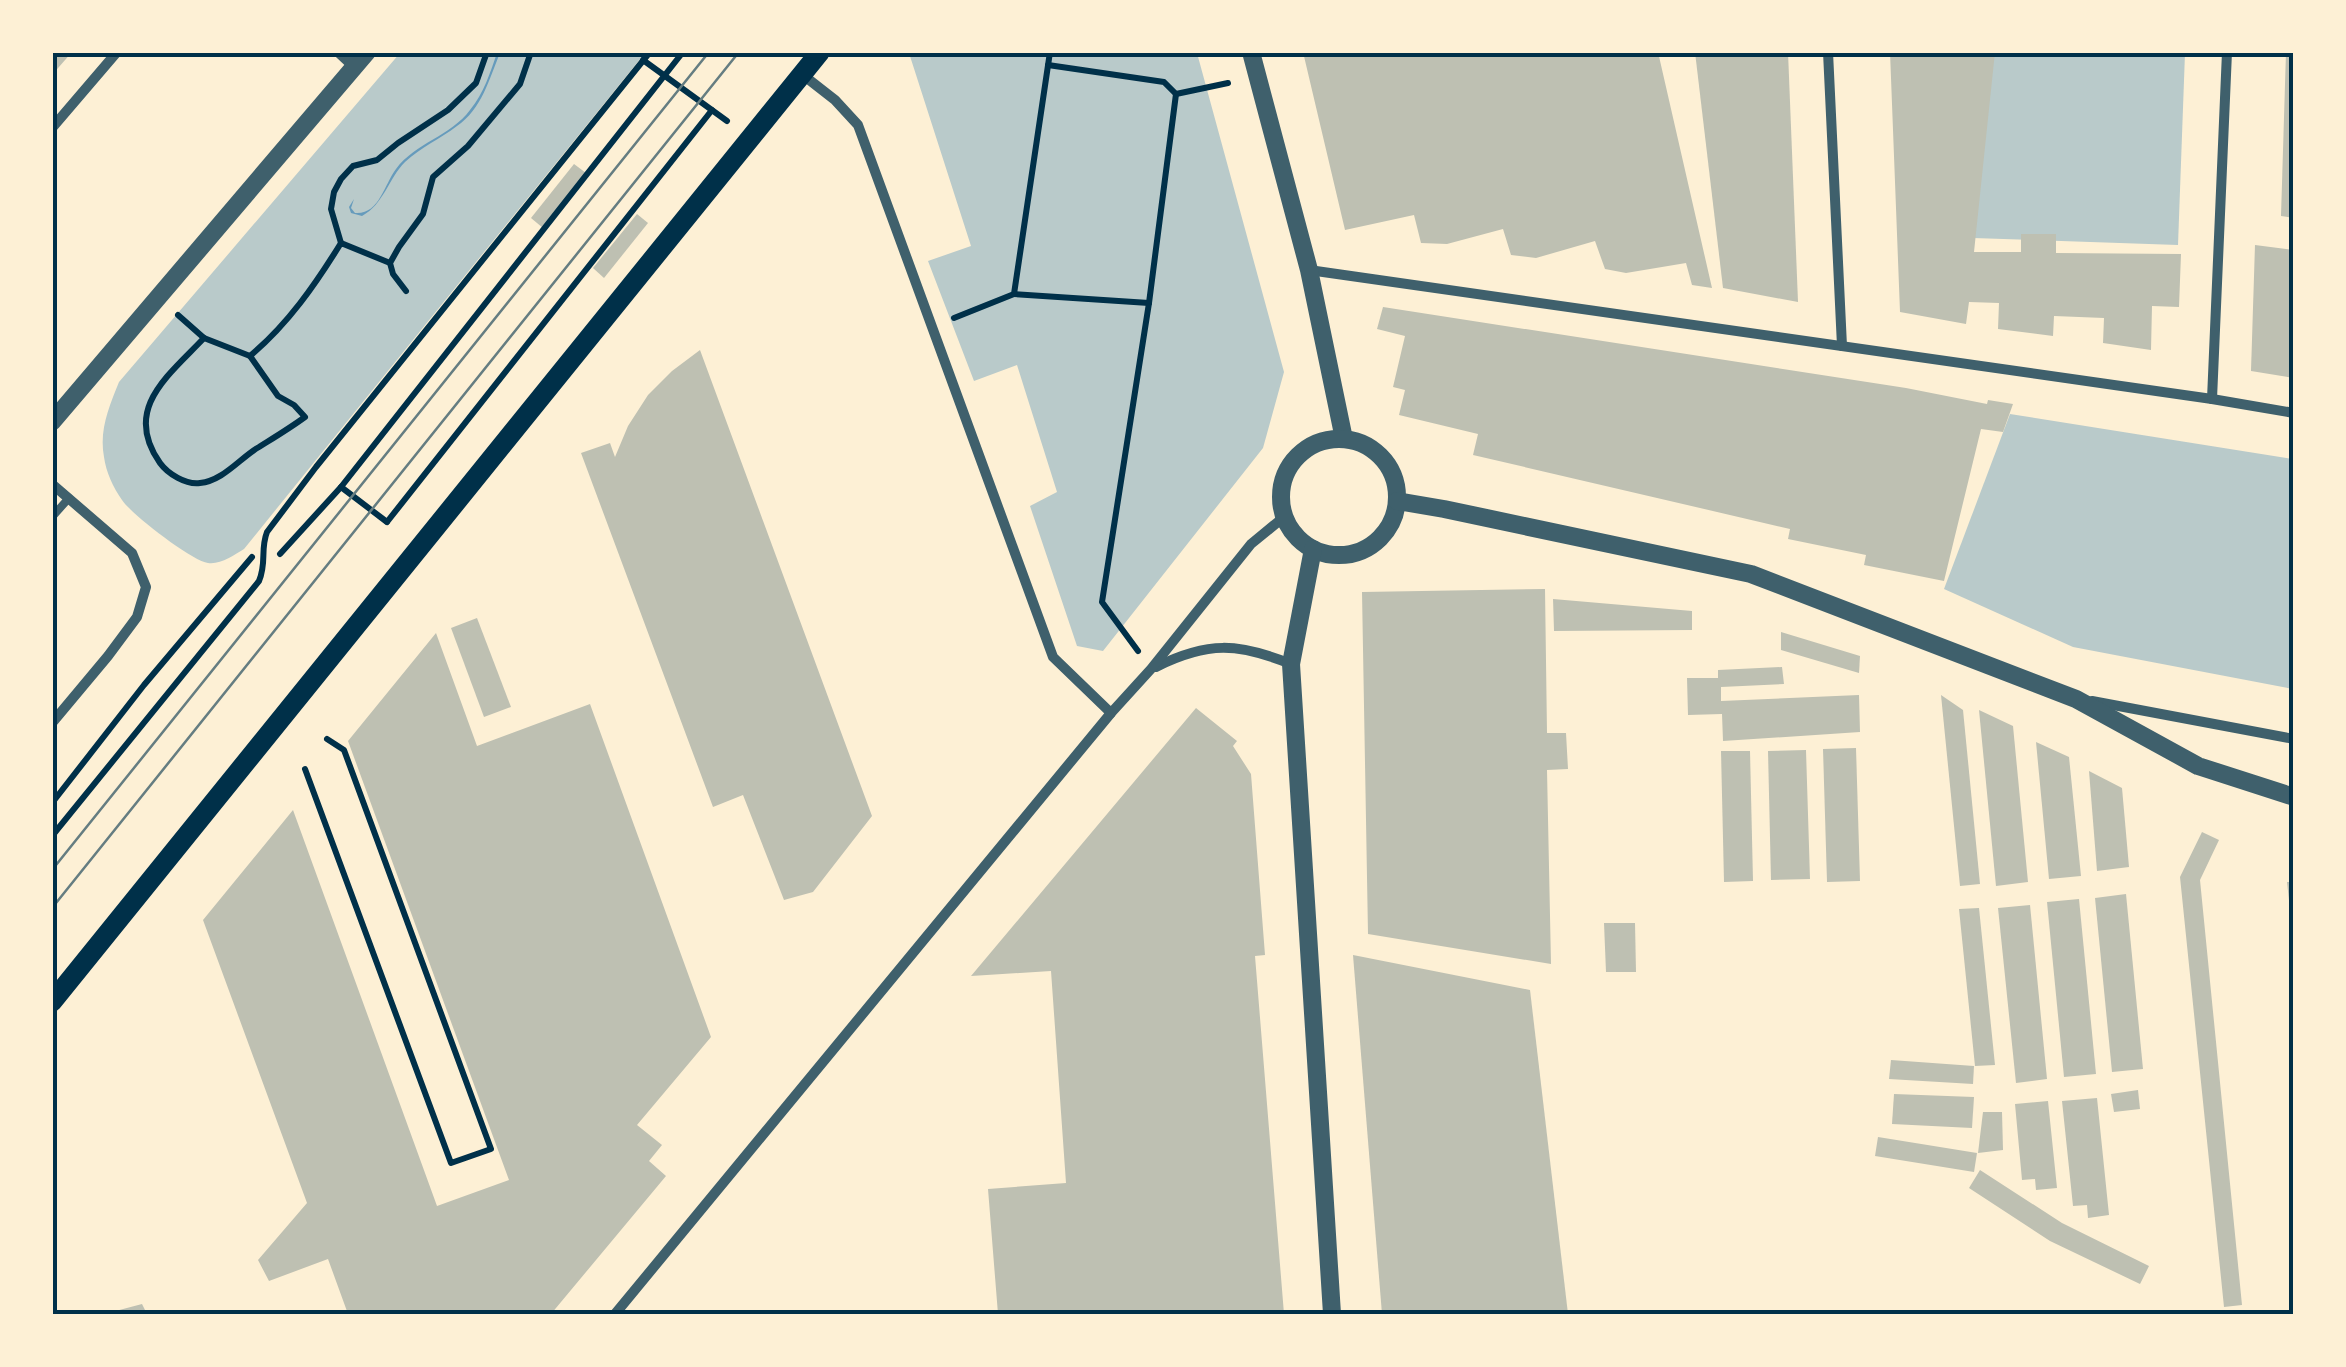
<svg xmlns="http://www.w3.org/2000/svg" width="2346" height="1367" viewBox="0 0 2346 1367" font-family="'Varela Round',sans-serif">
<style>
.green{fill:#b9caca}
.water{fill:#669bbc}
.building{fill:#bec0b2}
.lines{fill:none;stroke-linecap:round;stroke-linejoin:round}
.path{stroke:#003049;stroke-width:6}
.service{stroke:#3f606c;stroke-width:8}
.minor{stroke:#3f606c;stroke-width:10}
.tertiary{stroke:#3f606c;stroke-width:18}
.secondary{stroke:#003049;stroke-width:20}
.tram{stroke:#657d81;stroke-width:2.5}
.neatline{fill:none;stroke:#003049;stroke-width:4}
</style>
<rect width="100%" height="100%" fill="#fdf0d5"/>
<g class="green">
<path d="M400,53H645L244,549C234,555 220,565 208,563C192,561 131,514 122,500C113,487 106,472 104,457C99,430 109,407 119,382Z"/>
<path d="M909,53H1197L1284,372L1263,448L1103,651L1077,646L1030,506L1057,492L1017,365L974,381L928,261L971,246Z"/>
<path d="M1987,53H2185L2178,245L1973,238Z"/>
<path d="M2010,414L2293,459V689L2073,647L1944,589Z"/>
</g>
<path class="water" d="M497,53H500C489,79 482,109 457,126C440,139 421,147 405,162C388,179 384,204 362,216L351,213L349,207L354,199L351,208L355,213C379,215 384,185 396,169C415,143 451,136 470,110C484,93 490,73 497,53Z"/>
<g class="building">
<path d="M52,52H72L52,75Z"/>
<path d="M1303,52H1658L1712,288L1692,285L1686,263L1626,273L1605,269L1595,241L1536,258L1511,255L1503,229L1447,244L1421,243L1414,215L1345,230Z"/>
<path d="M1695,52H1788L1798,302L1723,288Z"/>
<path d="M1890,52H1995L1974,252H2021V234H2056V253L2181,254L2179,307L2152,306L2151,350L2103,343L2104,318L2054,316L2053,336L1998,329L1999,303L1969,302L1966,324L1900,312Z"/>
<path d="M2286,52H2294V218L2281,216Z"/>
<path d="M574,164L586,173L543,228L531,218Z"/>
<path d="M637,214L648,223L604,278L593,268Z"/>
<path d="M2255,245L2294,250V378L2251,371Z"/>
<path d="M1383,307L1906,388L1987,404L1988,400L2013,404L2003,432L1981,429L1944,581L1864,565L1866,555L1788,539L1790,529L1473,455L1478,434L1399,415L1405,390L1393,387L1405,336L1377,329Z"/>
<path d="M700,350L872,816L813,892L784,900L743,795L713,807L581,453L610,443L615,457L628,426L648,395L672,371Z"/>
<path d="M1545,589L1547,733H1566L1568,769L1547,770L1551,964L1368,934L1362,592Z"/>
<path d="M1553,599L1692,611V630L1554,631Z"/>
<path d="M477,618L511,707L484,717L451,628Z"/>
<path d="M1781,632L1860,656L1859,673L1781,650Z"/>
<path d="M436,633L477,746L590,704L711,1037L637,1125L662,1145L649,1161L666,1176L551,1314H348L328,1259L269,1281L258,1260L307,1203L203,920L293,810L437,1206L509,1180L348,741Z"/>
<path d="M1782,667L1784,684L1721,687V701L1859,695L1860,732L1723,741L1722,714L1688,715L1687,678H1718V670Z"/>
<path d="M1941,695L1963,710L1980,884L1960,886Z"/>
<path d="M1196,708L1237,741L1233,746L1251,774L1265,955L1255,956L1284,1314H1039V1311H1031V1314H998L988,1189L1066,1183L1051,971L971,976Z"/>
<path d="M1979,710L2013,726L2028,882L1996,886Z"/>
<path d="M2036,742L2069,757L2081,876L2049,879Z"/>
<path d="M1856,748L1860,881L1827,882L1823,749Z"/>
<path d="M1806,750L1810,879L1771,880L1768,751Z"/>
<path d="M1721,751H1750L1753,881L1724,882Z"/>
<path d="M2089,771L2122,788L2129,867L2097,871Z"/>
<path d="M2202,832L2219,840L2200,880L2242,1305L2224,1307L2180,877Z"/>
<path d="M2287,882H2294V919H2291Z"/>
<path d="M2126,894L2143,1069L2112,1072L2095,898Z"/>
<path d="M2079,899L2096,1074L2064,1077L2047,902Z"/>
<path d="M2030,905L2047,1079L2016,1083L1998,908Z"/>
<path d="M1979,908L1995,1065L1975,1066L1959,909Z"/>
<path d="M1604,923H1635L1636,972H1606Z"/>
<path d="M1353,955L1530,990L1568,1314H1382Z"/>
<path d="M1891,1060L1974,1066L1973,1084L1889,1079Z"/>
<path d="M2138,1090L2140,1109L2114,1112L2111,1094Z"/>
<path d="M1894,1094L1974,1097L1972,1128L1892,1124Z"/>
<path d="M2097,1098L2109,1215L2088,1218L2087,1205L2073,1206L2062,1101Z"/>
<path d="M2048,1101L2057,1188L2036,1190L2035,1179L2022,1180L2015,1104Z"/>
<path d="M1983,1112H2002L2003,1150L1978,1153Z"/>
<path d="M1878,1137L1977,1153L1974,1172L1875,1156Z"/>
<path d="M1980,1170L2062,1223L2149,1266L2140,1284L2050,1241L1969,1188Z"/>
<path d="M142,1304L147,1314H109L108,1313Z"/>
</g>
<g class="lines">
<g class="path">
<path d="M643,60L727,121"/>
<path d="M1048,65L1164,82L1176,94"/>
<path d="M1176,94L1228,83"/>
<path d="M341,243L331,209L334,192L341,179L353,166L377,160L398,143L448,110L476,83L487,52"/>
<path d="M406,291L393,274L390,263L399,247L423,214L433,177L468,146L520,84L531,52"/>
<path d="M1014,294L1149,303"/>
<path d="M178,315L204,338L250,356"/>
<path d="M954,318L1014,294L1050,52"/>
<path d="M204,338C168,376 122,409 160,463C168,474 186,485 200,483C223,481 240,458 259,447C275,437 290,428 305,417L294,405L278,396L250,356C288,324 315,285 341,243L390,263"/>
<path d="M341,487L387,522"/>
<path d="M387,522L712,110"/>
<path d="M280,554L341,487L683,52"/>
<path d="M1138,651L1102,602L1149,303L1176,94"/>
<path d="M305,769L451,1163L491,1149L344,750L327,739"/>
<path d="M52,803L144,685L252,557"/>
<path d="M52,836L259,581C267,562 260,550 267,532L316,467L650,52"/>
</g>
<path class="service" d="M52,517L69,498"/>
<g class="minor">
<path d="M338,52L354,67"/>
<path d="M1828,52L1842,346"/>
<path d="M803,75L835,100L858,125L1053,657L1111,713"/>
<path d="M52,128L117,52"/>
<path d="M1309,270L2212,399L2294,413"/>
<path d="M2212,399L2227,52"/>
<path d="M52,484L132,553L146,587L137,617L108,656L52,723"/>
<path d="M1156,667C1208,641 1238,643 1291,664"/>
<path d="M2092,701L2294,739"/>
<path d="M615,1314L1111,713L1151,669L1251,544L1284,517"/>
</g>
<g class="tertiary">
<path d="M1251,52L1309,270L1344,439"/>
<path d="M52,422L367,52"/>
<circle cx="1339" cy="497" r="58"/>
<path d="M1397,501L1444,509L1751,574L2076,699L2198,766L2294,797"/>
<path d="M1313,549L1291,664L1332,1314"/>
</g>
<path class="secondary" d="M52,1002L820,52"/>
<g class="tram">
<path d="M52,870L709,52"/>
<path d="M52,908L739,52"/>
</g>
</g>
<rect width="2346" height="1367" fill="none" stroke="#fdf0d5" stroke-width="110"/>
<rect x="55" y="55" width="2236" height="1257" class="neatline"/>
</svg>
